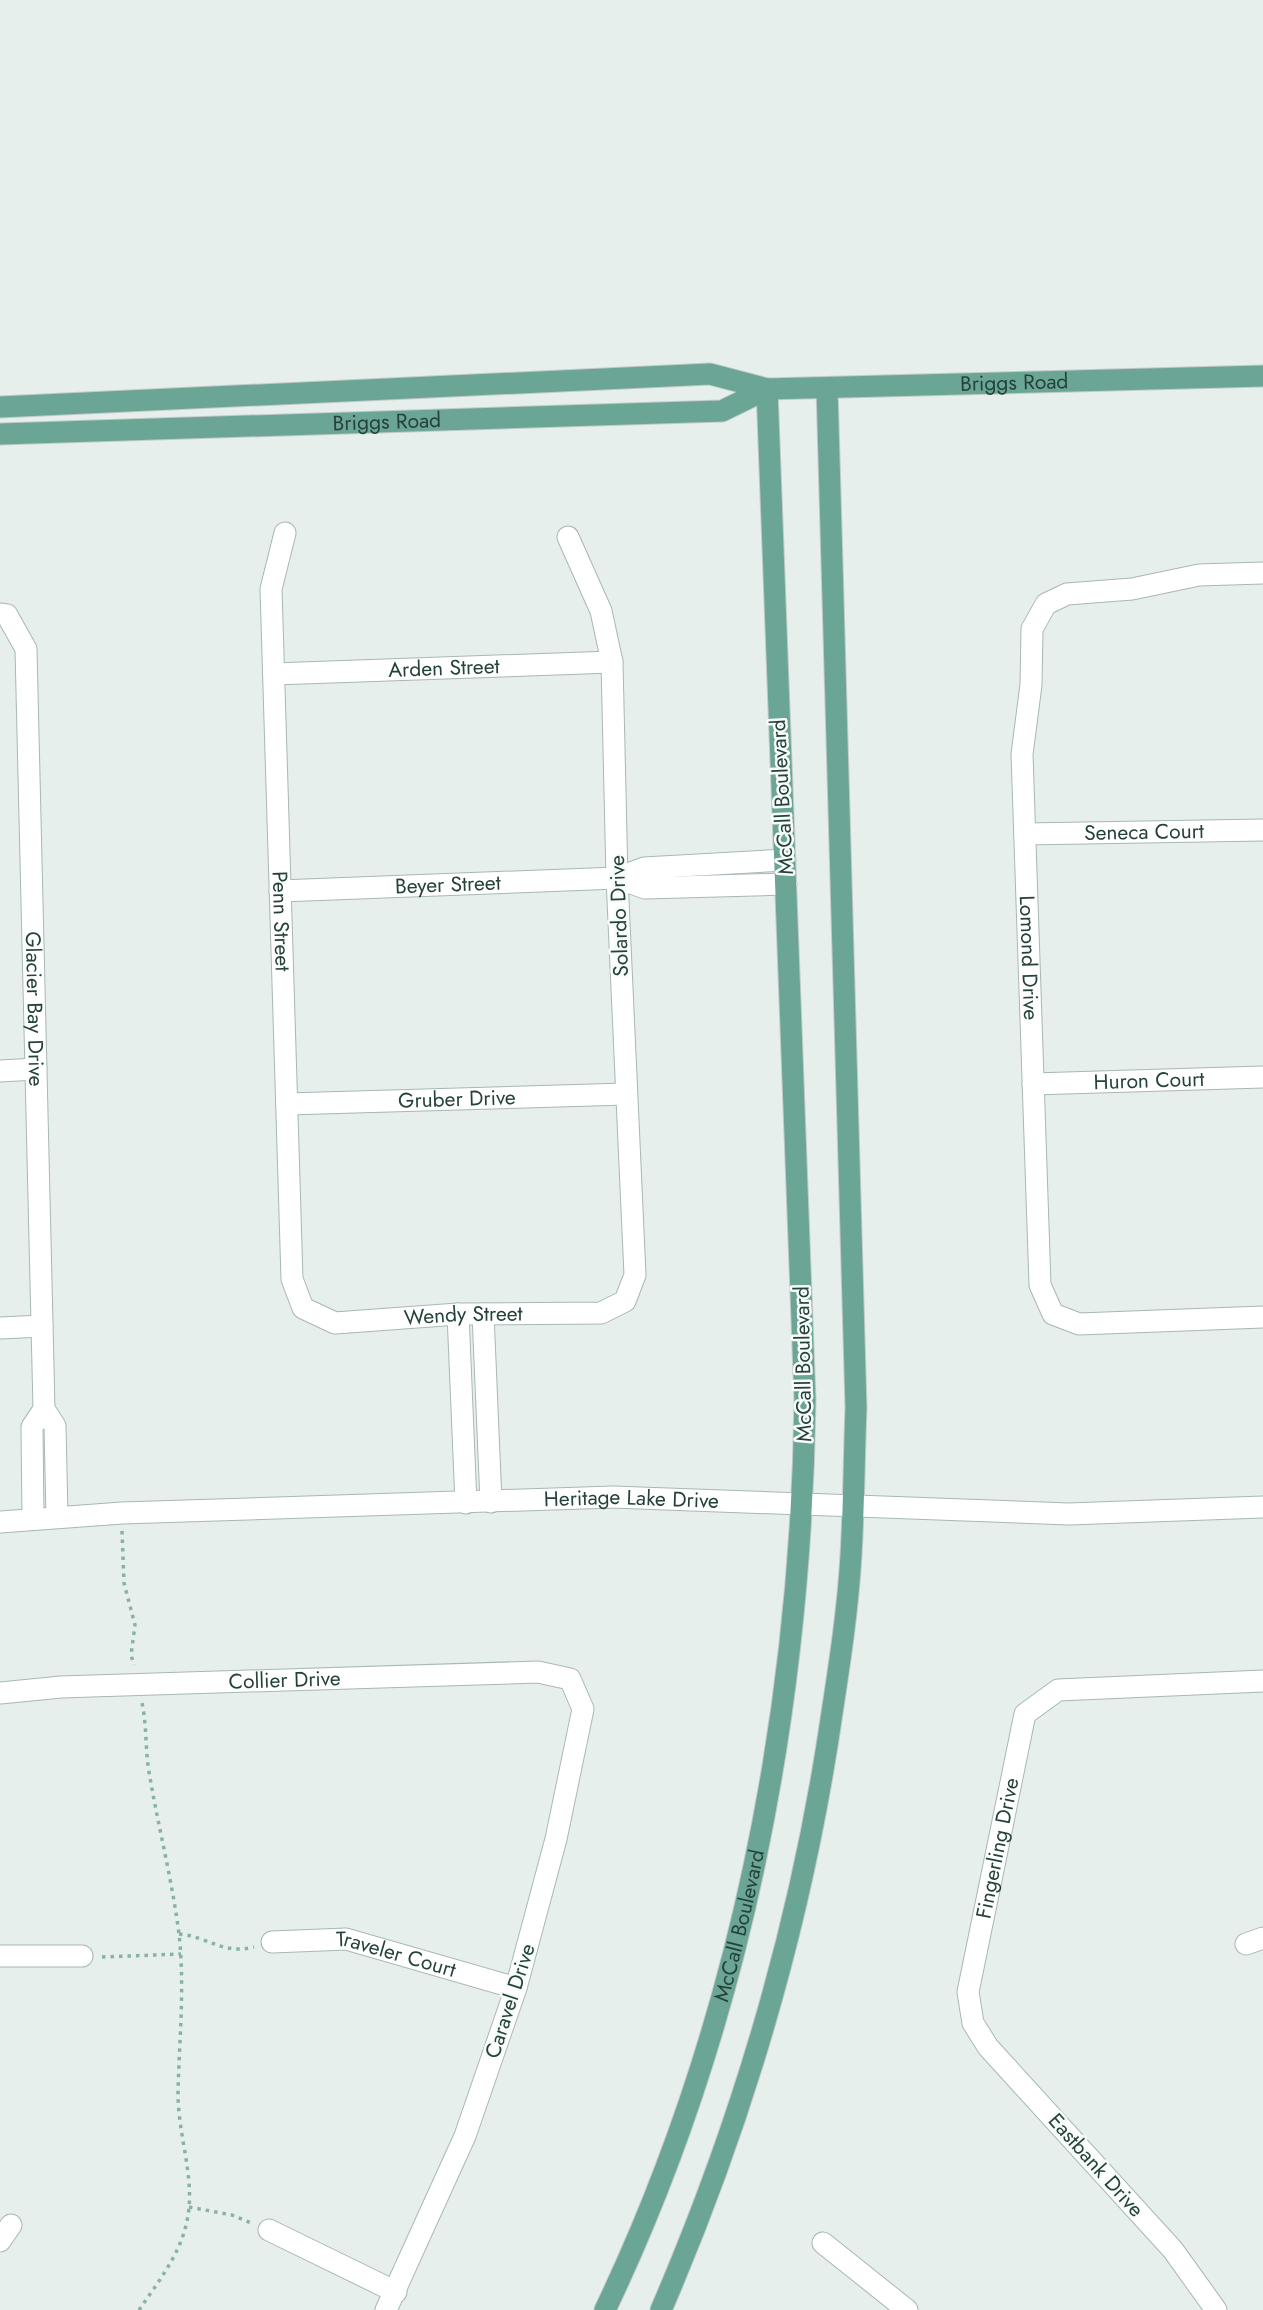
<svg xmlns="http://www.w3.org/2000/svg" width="1263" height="2310" viewBox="0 0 1263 2310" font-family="Jost,sans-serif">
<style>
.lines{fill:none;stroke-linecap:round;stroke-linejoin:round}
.minor-casing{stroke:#a8b8b2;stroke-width:23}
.major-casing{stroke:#c2cac8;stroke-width:23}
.path{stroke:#86b3a5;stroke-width:3.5;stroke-dasharray:3.5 5;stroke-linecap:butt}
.minor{stroke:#fff;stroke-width:21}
.major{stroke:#6aa596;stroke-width:21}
.labels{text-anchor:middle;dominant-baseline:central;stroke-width:5;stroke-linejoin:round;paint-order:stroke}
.street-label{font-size:21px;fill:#24423a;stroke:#f7fbf9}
</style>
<rect width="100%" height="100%" fill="#e6efeb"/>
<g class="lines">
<defs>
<g id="minor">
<path id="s1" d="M285,533L271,589L292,1279L303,1308L335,1323L458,1314L601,1313L625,1301L635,1275L617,878L612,662L601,611L568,537"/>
<path id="s2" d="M1263,573L1199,575L1132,589L1067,594L1046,604L1032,629L1031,685L1022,754L1040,1285L1053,1314L1079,1324L1263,1317"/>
<path id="s3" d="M0,614L7,615L26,649L44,1409L55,1426L57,1517"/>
<path id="s4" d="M274,674L612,662"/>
<path id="s5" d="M1025,834L1263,830"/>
<path d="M617,878L645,888L786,884"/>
<path id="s6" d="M280,891L617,878L644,868L785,860"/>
<path d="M0,1071L36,1069"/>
<path id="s7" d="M1033,1084L1263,1077"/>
<path id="s8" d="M287,1104L626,1094"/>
<path d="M458,1314L466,1503"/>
<path d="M483,1314L491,1502"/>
<path d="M0,1328L42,1326"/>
<path d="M33,1518L32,1427L44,1409"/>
<path id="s9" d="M0,1522L122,1513L613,1497L1069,1514L1263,1507"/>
<path id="s10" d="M0,1693L61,1687L538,1672L570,1679L583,1709L556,1839L516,1988L465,2136L386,2310"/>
<path id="s11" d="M272,1942L346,1939L516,1988"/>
<path d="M1246,1944L1263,1938"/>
<path d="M0,1956H82"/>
<path d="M269,2230L396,2292"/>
<path d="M0,2241L11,2225"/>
<path d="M823,2243L907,2310"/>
<path id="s12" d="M1216,2310L1173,2250L988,2047L973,2023L968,1992L1025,1714L1058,1690L1263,1681"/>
</g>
<g id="major">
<path id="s13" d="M0,407L710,374L767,389L1263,376"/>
<path id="s14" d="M0,434L722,411L767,389"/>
<path id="s15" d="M605,2310C740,2028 801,1711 805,1400L767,389"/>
<path d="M661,2310C744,2118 802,1920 832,1713C840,1661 848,1608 851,1555C854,1506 854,1457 856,1408L827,388"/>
</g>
</defs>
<use href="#minor" class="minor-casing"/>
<use href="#major" class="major-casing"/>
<g class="path">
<path d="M122,1531L124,1583L135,1625L131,1655L134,1665"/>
<path d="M179,1934C209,1937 223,1955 254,1947"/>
<path d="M102,1957L181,1954"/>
<path d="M189,2207L232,2215L251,2223"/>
<path d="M139,2310C158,2282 180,2255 187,2221C196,2179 178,2137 178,2094C179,2041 185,1988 179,1934C172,1879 158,1826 149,1772C145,1749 147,1725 142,1703"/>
</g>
<use href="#minor" class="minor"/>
<use href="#major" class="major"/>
</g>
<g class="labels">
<g class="street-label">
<text stroke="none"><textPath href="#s13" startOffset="1017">Briggs Road</textPath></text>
<text stroke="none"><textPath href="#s14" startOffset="387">Briggs Road</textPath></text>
<text stroke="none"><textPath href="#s4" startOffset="170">Arden Street</textPath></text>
<text transform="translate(782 797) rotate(-93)">McCall Boulevard</text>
<text stroke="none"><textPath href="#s5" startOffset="119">Seneca Court</textPath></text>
<text stroke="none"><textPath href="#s6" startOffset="168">Beyer Street</textPath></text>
<text transform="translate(619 916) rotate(-92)">Solardo Drive</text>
<text stroke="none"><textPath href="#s1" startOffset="390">Penn Street</textPath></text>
<text stroke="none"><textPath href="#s2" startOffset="579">Lomond Drive</textPath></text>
<text stroke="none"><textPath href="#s3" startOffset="406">Glacier Bay Drive</textPath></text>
<text stroke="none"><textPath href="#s7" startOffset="116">Huron Court</textPath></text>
<text stroke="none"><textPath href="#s8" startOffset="170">Gruber Drive</textPath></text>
<text stroke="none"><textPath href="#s1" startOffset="943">Wendy Street</textPath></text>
<text transform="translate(803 1364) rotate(-91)">McCall Boulevard</text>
<text stroke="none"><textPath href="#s9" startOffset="632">Heritage Lake Drive</textPath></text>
<text stroke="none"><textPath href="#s10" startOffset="285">Collier Drive</textPath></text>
<text stroke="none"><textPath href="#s12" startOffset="555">Fingerling Drive</textPath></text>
<text stroke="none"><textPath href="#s15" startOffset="408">McCall Boulevard</textPath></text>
<text stroke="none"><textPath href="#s11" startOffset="126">Traveler Court</textPath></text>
<text transform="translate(510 2001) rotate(-72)">Caravel Drive</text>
<text transform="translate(1096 2165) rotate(48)">Eastbank Drive</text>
</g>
</g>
</svg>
